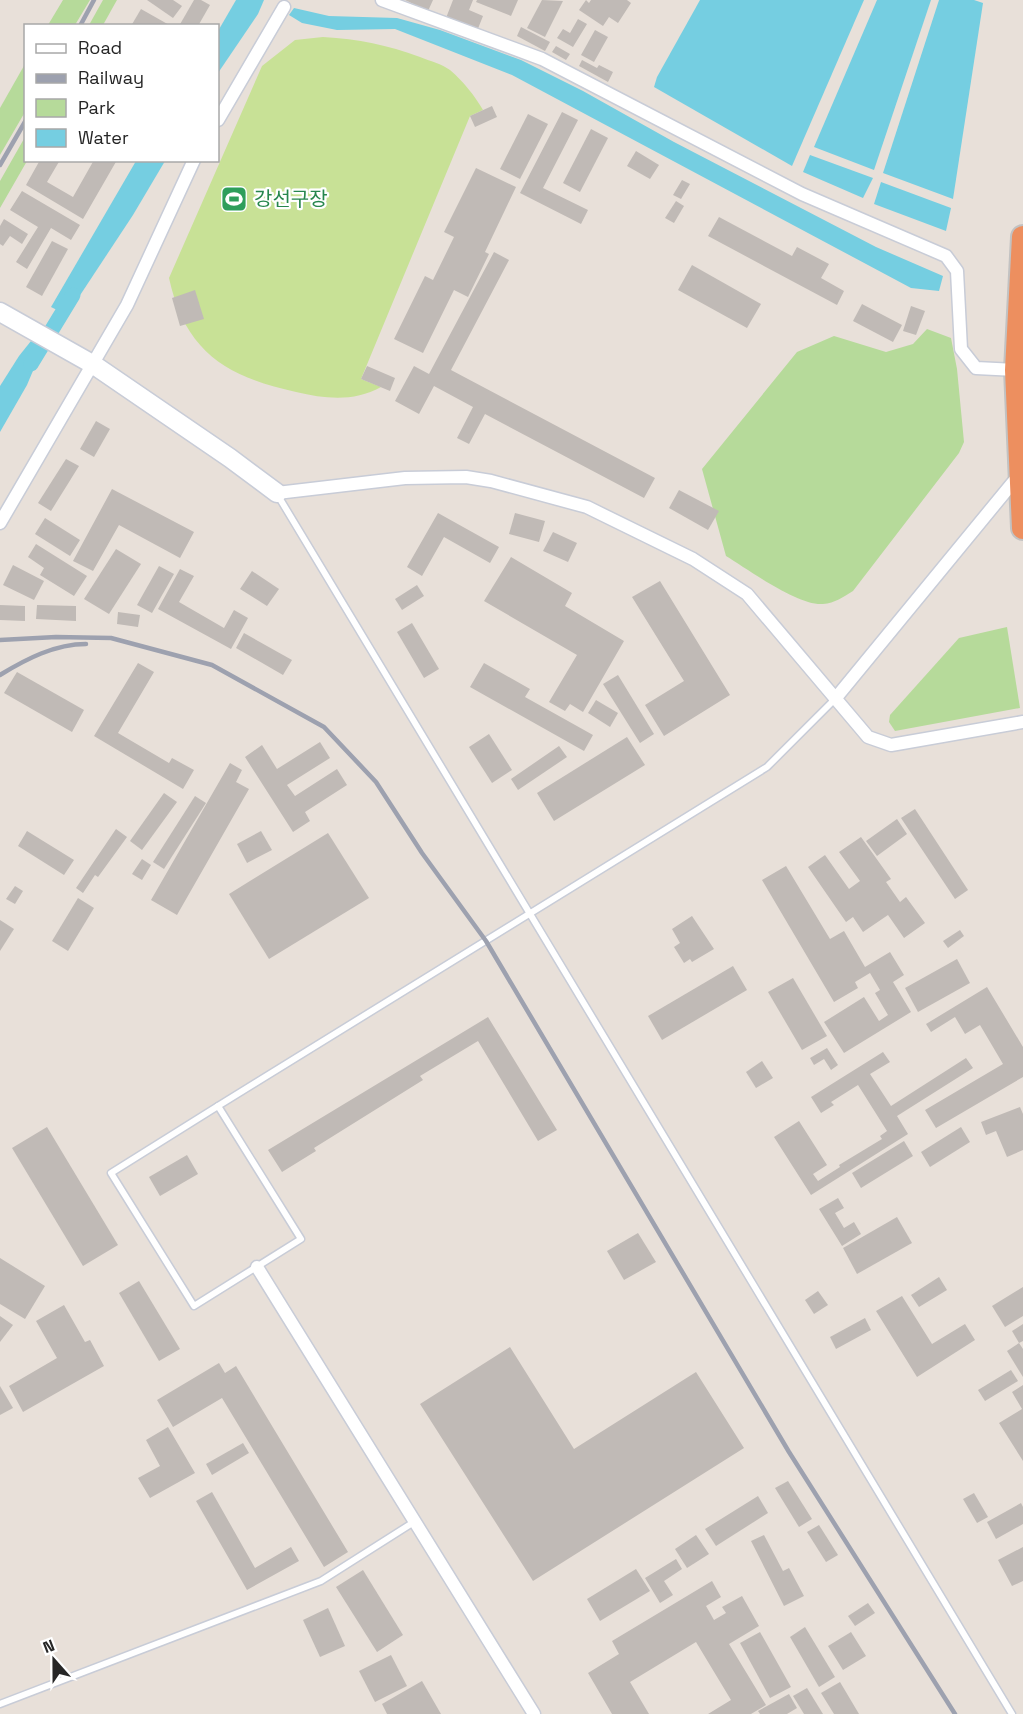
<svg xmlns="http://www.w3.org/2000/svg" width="1023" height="1714" viewBox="0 0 1023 1714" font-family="'Space Grotesk','Noto Sans KR',sans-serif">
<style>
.green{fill:#b6da9a}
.pitch{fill:#c8e196}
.water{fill:#75cee1}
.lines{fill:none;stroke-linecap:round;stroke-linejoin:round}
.canal{stroke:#75cee1;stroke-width:15}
.building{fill:#c0bab6}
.lane-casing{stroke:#c8ccd7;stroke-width:9}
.street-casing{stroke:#c8ccd7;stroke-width:15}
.secondary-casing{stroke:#c8ccd7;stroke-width:21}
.highway-casing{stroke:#c2c2c2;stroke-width:26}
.lane{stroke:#fff;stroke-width:6}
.street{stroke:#fff;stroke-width:12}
.secondary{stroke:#fff;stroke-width:18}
.highway{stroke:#ed8f5f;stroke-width:22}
.rail{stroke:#9da1af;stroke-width:4.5}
.labels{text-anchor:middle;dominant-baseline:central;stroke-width:4.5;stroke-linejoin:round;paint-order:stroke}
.leisure-label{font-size:20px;fill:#27864d;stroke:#fff;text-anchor:start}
</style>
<rect width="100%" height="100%" fill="#e8e0d9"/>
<g class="green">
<path d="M63,0H90L75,25H48Z"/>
<path d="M103,0H117L103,25H89Z"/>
<path d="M25,64V112L0,155V108Z"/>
<path d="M25,137L26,160L27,161L0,208V181Z"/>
<path d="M927,329L951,338L957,369L964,442L959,453L853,591C843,597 835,603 823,604C798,606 749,570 726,556L702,469L797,352L834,336L886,352L913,344Z"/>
<path d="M1007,627L1020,708L895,731L889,722L890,715L959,638Z"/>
</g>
<path class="pitch" d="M323,37C359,39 387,45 420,57C430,61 442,64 450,70C463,81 475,96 483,110L470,116L361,379L381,387C354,402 326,399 296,392C227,377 185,352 169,278L262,66L295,40Z"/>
<g class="water">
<path d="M236,0H264L258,14L218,73V31Z"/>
<path d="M700,0H864L792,166L654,87L657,77Z"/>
<path d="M877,0H931L874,170L814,147Z"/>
<path d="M939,0H974L983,3L953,199L883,173Z"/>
<path d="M294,8L329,16L397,18L440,30L521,60L583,91L674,142L876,247L943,276L939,291L911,288L512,75L395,29L337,30L302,23L289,15Z"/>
<path d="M810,155L873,178L863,198L803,172Z"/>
<path d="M136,161H165L133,215L67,315L51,307Z"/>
<path d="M881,182L951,208L946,231L874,204Z"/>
<path d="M31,341L43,347L27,385L0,432V386L19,356Z"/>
</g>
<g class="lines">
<path class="canal" d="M31,364L73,295"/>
</g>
<g class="building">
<path d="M147,0H173L182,6L173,18Z"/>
<path d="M194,0H201L210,5L198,26H179Z"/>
<path d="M405,0H433L428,11Z"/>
<path d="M453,0H473L469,10L483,16L477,31L446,18Z"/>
<path d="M477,0H518L511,16L476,2Z"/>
<path d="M542,0L563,1L545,37L527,28Z"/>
<path d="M586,0L589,3L591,0H627L631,3L618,23L609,17L603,26L579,10Z"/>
<path d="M141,9L171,26H131Z"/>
<path d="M578,19L587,24L573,47L557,38L563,29L570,33Z"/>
<path d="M521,27L550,42L545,51L517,36Z"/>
<path d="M595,30L608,37L594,62L581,55Z"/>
<path d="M556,46L570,54L566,60L552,52Z"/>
<path d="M582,60L597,68L599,65L613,72L608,82L579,66Z"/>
<path d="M492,106L497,117L475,127L470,116Z"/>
<path d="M562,112L578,120L543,188L588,210L581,224L520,193Z"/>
<path d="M528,114L548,124L520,179L500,169Z"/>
<path d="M591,129L608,138L580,192L563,183Z"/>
<path d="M636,151L659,165L650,179L627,166Z"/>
<path d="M40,160H60L47,182L73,197L94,160H117L83,219L26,185Z"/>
<path d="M476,168L516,187L485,252L489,254L468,297L454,290L423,353L394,339L425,276L433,280L454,237L444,232Z"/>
<path d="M682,180L690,184L681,199L673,195Z"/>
<path d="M22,191L80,225L71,240L51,228L27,269L16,262L38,227L10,210Z"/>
<path d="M676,201L684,206L674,223L665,218Z"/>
<path d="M719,217L792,256L797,247L829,264L821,278L844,291L837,305L708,236Z"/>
<path d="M4,219L28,234L22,244L10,236L3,246L0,244V226Z"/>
<path d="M52,241L68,249L42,296L26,287Z"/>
<path d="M494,252L509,260L451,370L655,478L644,498L485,414L469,444L457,438L473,407L434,386L419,414L395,401L414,366L429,374Z"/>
<path d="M692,265L761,304L747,328L678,290Z"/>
<path d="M195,290L204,319L180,326L172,298Z"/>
<path d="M862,304L902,325L893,342L853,321Z"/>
<path d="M911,306L925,311L916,335L903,331Z"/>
<path d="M367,366L395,378L390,391L361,379Z"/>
<path d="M96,421L110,429L94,457L80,449Z"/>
<path d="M66,459L79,466L51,511L38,503Z"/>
<path d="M112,489L194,532L180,558L119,525L93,571L73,561Z"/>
<path d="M679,490L719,511L708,530L669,508Z"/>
<path d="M438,513L499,547L490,563L444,537L422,576L407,567Z"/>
<path d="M515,513L545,521L539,542L509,534Z"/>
<path d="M45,518L80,540L70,556L35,534Z"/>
<path d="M553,532L577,543L568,562L543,551Z"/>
<path d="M36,544L87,576L74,596L40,575L44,568L28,557Z"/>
<path d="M116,549L141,564L109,614L84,599Z"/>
<path d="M511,557L572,593L565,606L624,641L583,712L570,704L565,711L549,702L577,655L484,601Z"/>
<path d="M13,565L44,581L34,600L3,585Z"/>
<path d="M159,566L174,574L152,613L137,605Z"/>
<path d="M180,569L194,576L179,602L224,628L234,610L248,618L231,649L158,609Z"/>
<path d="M252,571L279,589L267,606L240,589Z"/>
<path d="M660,581L730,695L664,736L645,705L684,681L632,597Z"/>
<path d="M417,585L424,596L402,610L395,599Z"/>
<path d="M0,605L25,606V621L0,620Z"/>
<path d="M37,605L76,606V621L36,619Z"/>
<path d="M118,612L140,615L138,627L117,624Z"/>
<path d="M412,623L439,669L424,678L397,632Z"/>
<path d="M244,633L292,660L283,675L236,648Z"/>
<path d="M138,663L154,672L118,733L169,763L172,758L194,770L183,789L94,736Z"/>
<path d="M484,663L530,689L525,697L593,735L584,751L470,687Z"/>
<path d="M17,672L84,710L72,732L4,693Z"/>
<path d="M618,675L654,734L640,743L603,684Z"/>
<path d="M596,700L618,713L610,727L588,713Z"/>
<path d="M489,734L512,770L492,783L469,747Z"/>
<path d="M627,737L645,765L554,821L537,793Z"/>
<path d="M320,742L330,758L287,785L295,796L337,769L347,785L305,812L310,821L293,832L245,757L262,745L277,769Z"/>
<path d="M559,746L567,757L518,790L511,779Z"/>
<path d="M230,763L242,770L236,782L249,789L177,915L151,900Z"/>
<path d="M164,793L177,802L142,850L130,841Z"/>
<path d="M195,796L206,803L164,869L153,862Z"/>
<path d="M915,809L968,890L955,899L901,818Z"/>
<path d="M897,819L907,834L877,856L866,841Z"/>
<path d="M116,829L127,837L98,877L95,875L83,893L76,888Z"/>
<path d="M27,831L74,860L64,875L18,846Z"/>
<path d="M261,831L272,850L247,863L237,844Z"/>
<path d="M328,833L369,898L269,959L229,894Z"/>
<path d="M861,837L891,879L886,882L900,902L906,897L925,923L904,938L888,915L863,932L853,917L846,922L808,867L825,855L849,889L860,881L839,852Z"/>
<path d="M142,859L151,865L142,880L132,874Z"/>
<path d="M786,866L830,939L844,931L865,967L890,952L904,975L893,982L911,1012L844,1053L824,1022L864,997L879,1021L888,1015L875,993L880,990L870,973L855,982L858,988L834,1002L762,880Z"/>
<path d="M15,886L23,891L15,904L6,899Z"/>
<path d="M78,898L94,908L68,951L52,941Z"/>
<path d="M692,916L714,949L692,962L690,959L684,963L674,947L680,943L672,929Z"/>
<path d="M0,920L14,929L0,951Z"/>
<path d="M960,930L964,936L948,948L943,941Z"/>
<path d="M957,959L970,983L918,1012L905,988Z"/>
<path d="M733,966L747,990L662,1040L648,1016Z"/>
<path d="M793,978L827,1036L802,1050L768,992Z"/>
<path d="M987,987L1023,1047V1077L936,1128L925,1110L1003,1064L980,1025L965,1034L955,1017L931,1032L926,1024Z"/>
<path d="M488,1017L557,1130L538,1141L478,1041L420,1076L423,1080L314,1148L316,1151L282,1172L268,1150Z"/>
<path d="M827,1048L838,1065L831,1070L824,1059L814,1065L810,1058Z"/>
<path d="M883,1052L890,1062L870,1074L891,1106L966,1058L973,1068L897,1116L908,1134L811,1195L774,1137L799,1121L827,1165L813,1174L818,1181L840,1167L839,1165L882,1139L880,1136L887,1131L858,1085L831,1102L834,1105L821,1113L811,1097Z"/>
<path d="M762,1061L773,1078L756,1088L746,1072Z"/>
<path d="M1020,1107L1023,1114V1150L1007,1157L996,1131L986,1135L981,1122Z"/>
<path d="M47,1127L118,1245L83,1266L12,1148Z"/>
<path d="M961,1127L970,1142L930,1167L921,1152Z"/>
<path d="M904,1141L913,1156L861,1188L852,1173Z"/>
<path d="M187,1155L198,1174L160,1196L149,1177Z"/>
<path d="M838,1198L844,1208L835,1213L844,1228L854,1222L861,1234L842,1246L819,1209Z"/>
<path d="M897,1217L912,1243L857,1274L843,1248Z"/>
<path d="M638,1233L656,1262L624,1280L607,1251Z"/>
<path d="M0,1258L45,1286L25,1319L0,1304Z"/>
<path d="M939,1277L947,1290L919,1307L911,1295Z"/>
<path d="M139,1281L180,1349L159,1361L119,1293Z"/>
<path d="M1023,1287V1316L1005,1327L992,1306Z"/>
<path d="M818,1291L828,1305L814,1314L805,1300Z"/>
<path d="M902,1296L932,1344L965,1324L975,1340L917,1377L876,1311Z"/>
<path d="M64,1305L85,1342L90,1340L104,1366L23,1412L9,1386L57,1358L36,1321Z"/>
<path d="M0,1316L13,1325L0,1342Z"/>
<path d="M865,1318L871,1330L836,1349L830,1337Z"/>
<path d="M1023,1324V1341L1019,1343L1012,1331Z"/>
<path d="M1019,1343L1023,1349V1377L1007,1351Z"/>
<path d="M510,1347L574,1449L696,1372L744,1448L533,1581L420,1404Z"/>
<path d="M219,1363L225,1373L236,1366L348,1552L324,1567L222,1398L173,1427L157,1400Z"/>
<path d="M1011,1370L1018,1381L985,1401L978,1390Z"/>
<path d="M1023,1385V1461L999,1423L1022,1409L1012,1392Z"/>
<path d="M0,1386L13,1408L0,1415Z"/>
<path d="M168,1427L195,1473L150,1498L138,1478L160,1466L146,1440Z"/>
<path d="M243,1443L249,1453L212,1475L206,1464Z"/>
<path d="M788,1481L812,1519L799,1527L775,1488Z"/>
<path d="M212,1492L255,1568L291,1547L299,1561L247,1590L196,1501Z"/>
<path d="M974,1493L988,1517L977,1523L963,1499Z"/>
<path d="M758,1496L768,1513L716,1546L705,1529Z"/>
<path d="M1021,1503L1023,1507V1524L996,1539L987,1522Z"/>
<path d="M819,1525L838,1555L826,1562L807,1532Z"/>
<path d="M696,1535L709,1554L687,1568L675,1549Z"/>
<path d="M764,1535L783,1571L789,1568L804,1596L784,1606L751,1541Z"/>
<path d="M1023,1547V1581L1012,1586L998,1560Z"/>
<path d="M676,1559L682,1569L664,1581L673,1595L660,1603L645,1578Z"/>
<path d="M636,1569L650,1591L600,1621L587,1599Z"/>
<path d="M363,1570L403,1635L377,1652L336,1587Z"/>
<path d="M712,1581L721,1597L706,1606L714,1620L726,1613L722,1607L742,1596L759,1626L729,1644L766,1705L751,1714H708L731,1700L696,1642L630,1682L649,1714H612L588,1673L619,1654L612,1641Z"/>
<path d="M868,1603L875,1613L855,1626L848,1616Z"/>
<path d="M328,1608L345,1646L320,1657L303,1620Z"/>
<path d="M805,1627L835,1677L819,1687L790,1637Z"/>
<path d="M760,1632L791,1687L770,1698L740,1643Z"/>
<path d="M851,1632L866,1656L843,1670L828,1646Z"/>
<path d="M391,1655L407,1686L375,1702L359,1671Z"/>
<path d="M422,1681L441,1714H387L382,1704Z"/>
<path d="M840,1682L859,1714H834L821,1693Z"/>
<path d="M807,1688L823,1714H804L793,1696Z"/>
<path d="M789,1694L797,1708L787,1714H760L758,1711Z"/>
</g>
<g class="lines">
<defs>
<g id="lane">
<path d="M277,494L1012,1714"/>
<path d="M218,1106L767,767L835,699"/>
<path d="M218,1106L301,1239L194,1306L111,1173Z"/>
<path d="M0,1704L321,1581L414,1522"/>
</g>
<g id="street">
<path d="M382,0L542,59L802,194L946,256L957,271L961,349L976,368L1016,370"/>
<path d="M218,120L284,7"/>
<path d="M277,493L405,478L466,477L491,481L587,507L693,559L747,594L868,737L891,745L1023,722"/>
<path d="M0,523L127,305L194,160"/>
<path d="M835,699L1019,475"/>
<path d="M257,1267L534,1714"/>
</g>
<path id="secondary" d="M0,312L94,365L230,458L277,493"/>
<path id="highway" d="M1023,237L1016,370L1023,528"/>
</defs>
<use href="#lane" class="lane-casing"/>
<use href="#street" class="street-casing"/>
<use href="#secondary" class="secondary-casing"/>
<use href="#highway" class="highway-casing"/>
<use href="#lane" class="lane"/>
<use href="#street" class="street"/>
<use href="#secondary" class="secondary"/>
<use href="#highway" class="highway"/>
<g class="rail">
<path d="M80,26L94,0"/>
<path d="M0,165L26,120"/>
<path d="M0,640L56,637L111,638L212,665L324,727L376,782L422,853L486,941L789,1452L955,1714"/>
<path d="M0,675C26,659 55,644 86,644"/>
</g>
</g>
<defs>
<symbol id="stadium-square" viewBox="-11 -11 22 22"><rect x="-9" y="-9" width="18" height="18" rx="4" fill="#2e9e5b" stroke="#fff"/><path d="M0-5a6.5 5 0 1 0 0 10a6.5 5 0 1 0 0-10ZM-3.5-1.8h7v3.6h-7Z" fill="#fff"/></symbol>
</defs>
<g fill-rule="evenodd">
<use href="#stadium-square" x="219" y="184" width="30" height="30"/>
</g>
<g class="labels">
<g class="leisure-label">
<text x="254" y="199">강선구장</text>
</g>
</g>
<rect x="24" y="24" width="195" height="138" fill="#ffffff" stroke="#a8a8a8" stroke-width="1.5"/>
<rect x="36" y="44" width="30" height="9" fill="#ffffff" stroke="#a8a8a8" stroke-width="1.5"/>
<text x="78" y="54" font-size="18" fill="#262626">Road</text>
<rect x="36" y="74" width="30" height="9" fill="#9da1af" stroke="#a8a8a8" stroke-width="1.5"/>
<text x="78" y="84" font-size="18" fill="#262626">Railway</text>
<rect x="36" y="99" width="30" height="18" fill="#b6da9a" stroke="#a8a8a8" stroke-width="1.5"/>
<text x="78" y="114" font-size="18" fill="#262626">Park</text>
<rect x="36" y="129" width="30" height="18" fill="#75cee1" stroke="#a8a8a8" stroke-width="1.5"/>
<text x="78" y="144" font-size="18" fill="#262626">Water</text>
<g transform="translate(54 1660) rotate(339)" stroke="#ffffff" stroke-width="4.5" paint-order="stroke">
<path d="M0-4.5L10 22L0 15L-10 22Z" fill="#262626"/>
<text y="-9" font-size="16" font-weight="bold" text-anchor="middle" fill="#262626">N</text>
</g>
</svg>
